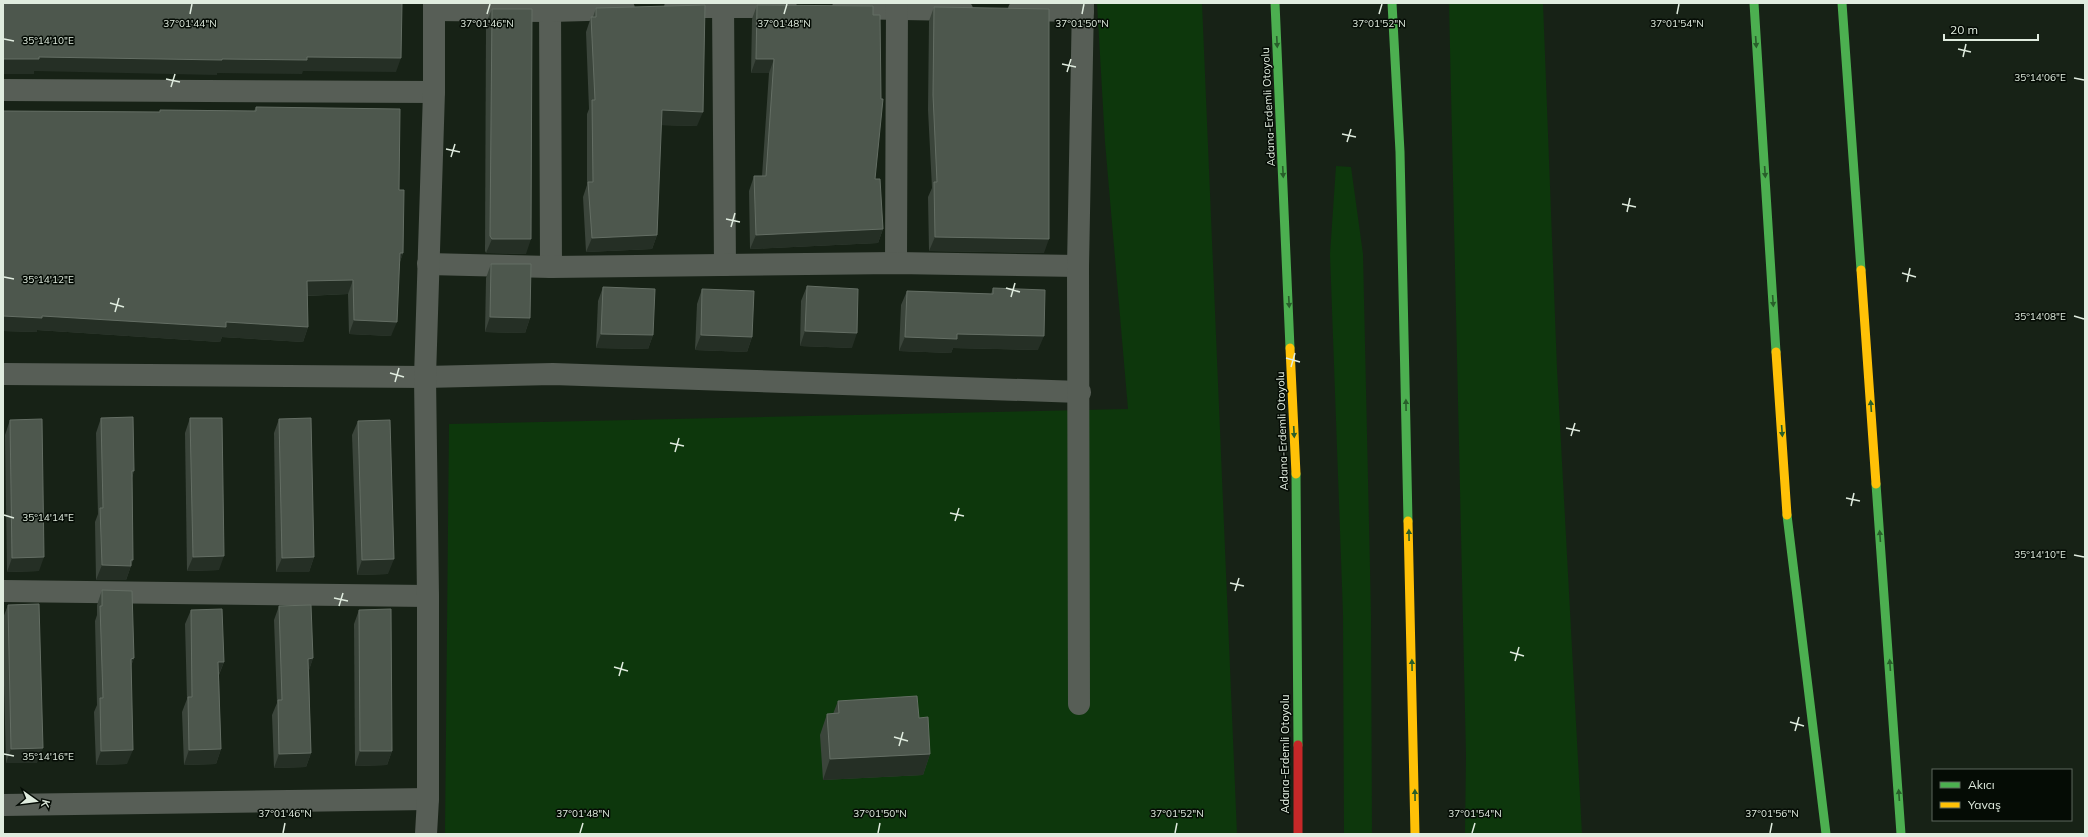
<svg xmlns="http://www.w3.org/2000/svg" width="2088" height="837" viewBox="0 0 2088 837" font-family="Mulish,sans-serif">
<style>
.green{fill:#0d370c}
.lines{fill:none;stroke-linecap:round;stroke-linejoin:round}
.street{stroke:#575e56;stroke-width:22}
.fast{stroke:#4caf50;stroke-width:9}
.slow{stroke:#ffc107;stroke-width:9}
.jam{stroke:#c62828;stroke-width:9}
.wall{fill:#3b453b}
.shaded-wall{fill:#252f25}
.building{fill:#4d574d;stroke:#646e64}
.oneway{fill:#285e2a}
.ticks{fill:none;stroke:#e0ecdf;stroke-width:1.5}
.labels{text-anchor:middle;dominant-baseline:central;stroke-width:3;stroke-linejoin:round;paint-order:stroke}
.street-label{font-size:11px;fill:#e0ecdf;stroke:#050c05}
.ticks-label{font-size:10px;text-anchor:middle;fill:#e0ecdf;stroke:#050c05;stroke-width:3;stroke-linejoin:round;paint-order:stroke}
</style>
<rect width="100%" height="100%" fill="#172216"/>
<g class="green">
<path d="M1097,3H1202L1237,834H445L449,424L1128,409L1105,142Z"/>
<path d="M1449,3H1543L1557,369L1582,834H1465L1466,755Z"/>
<path d="M1336,166L1351,167L1363,254L1371,614L1372,834H1344L1343,614L1330,254Z"/>
</g>
<g class="lines">
<g class="street">
<path d="M550,3L551,267"/>
<path d="M723,3L725,265"/>
<path d="M675,7H786"/>
<path d="M843,8L962,10"/>
<path d="M434,10L550,11L624,9"/>
<path d="M1019,10L1083,11"/>
<path d="M3,90L434,92"/>
<path d="M896,263L897,3"/>
<path d="M428,264L551,267L896,263L1078,266"/>
<path d="M3,374L425,377L553,374L1080,392"/>
<path d="M3,591L428,596"/>
<path d="M1079,704L1078,266L1083,3"/>
<path d="M3,805L428,799"/>
<path d="M426,834L428,799V596L425,377L434,92V3"/>
</g>
<g class="fast">
<path d="M1275,3L1290,348"/>
<path d="M1392,3L1400,152L1408,521"/>
<path d="M1754,3L1776,352"/>
<path d="M1842,3L1861,270"/>
<path d="M1296,474L1298,745"/>
<path d="M1876,484L1901,834"/>
<path d="M1787,515L1826,834"/>
</g>
<g class="slow">
<path d="M1861,270L1876,484"/>
<path d="M1290,348L1296,474"/>
<path d="M1776,352L1787,515"/>
<path d="M1408,521L1415,834"/>
</g>
<path class="jam" d="M1298,745V834"/>
</g>
<g class="wall">
<path d="M757,5L873,15L875,179L883,229L878,243L750,249L749,191L754,176H762L769,73H751L752,19Z"/>
<path d="M934,7L1044,253L929,251L928,197L932,188L928,110L929,21Z"/>
<path d="M596,8L697,126L661,125L657,235L652,249L586,252L583,197L587,185V114L589,109L586,32L591,17H593Z"/>
<path d="M492,9L526,254L486,253L485,251L486,23Z"/>
<path d="M256,107L399,190L403,253L400,262L391,336L349,334L348,294L307,296L308,327L303,342L222,337L220,342L37,330V332L3,331V111L160,112V110L254,111Z"/>
<path d="M491,264L530,318L525,333L485,332L486,278Z"/>
<path d="M807,286L852,348L800,346L801,301Z"/>
<path d="M603,287L653,335L648,349L596,348L598,301Z"/>
<path d="M993,288L1038,350L953,348L951,353L899,351L901,305L907,291L991,294Z"/>
<path d="M702,289L752,337L747,352L695,350L697,304Z"/>
<path d="M101,418L134,471L132,478L133,560L126,580H96L95,522L98,514L96,433Z"/>
<path d="M190,418L219,570L187,571L185,433Z"/>
<path d="M279,419L314,557L309,572H276L274,433Z"/>
<path d="M10,420L39,571L7,572L5,435Z"/>
<path d="M358,421L388,574L357,575L352,435Z"/>
<path d="M102,590L134,658L131,666L127,764L96,765L94,712L97,705L95,621L97,615V605Z"/>
<path d="M8,605L37,763H6L3,647V618Z"/>
<path d="M279,606L313,658L309,670L311,753L306,767L274,768L272,715L277,703L274,620Z"/>
<path d="M191,610L224,662L219,675L221,749L216,764L184,765L182,712L187,699L185,624Z"/>
<path d="M359,610L392,751L387,765L355,766L354,624Z"/>
<path d="M838,701L919,718L930,754L923,775L823,780L820,735L827,714H833Z"/>
</g>
<g class="shaded-wall">
<path d="M39,57L222,59L307,57L401,58L396,72L303,71L302,74L217,73V75L34,71V74H3V59Z"/>
<path d="M756,59H774L769,73H751Z"/>
<path d="M662,110L703,112L697,126L657,125Z"/>
<path d="M883,229L878,243L750,249L756,235Z"/>
<path d="M657,235L652,249L586,252L592,238Z"/>
<path d="M935,237L1049,239L1044,253L929,251Z"/>
<path d="M492,239H531L526,254L486,253Z"/>
<path d="M400,253H403L398,267Z"/>
<path d="M353,280L348,294L301,296L307,281Z"/>
<path d="M3,316H42L226,322L308,327L303,342L222,337L220,342L37,330V332L3,331Z"/>
<path d="M490,317L530,318L525,333L485,332Z"/>
<path d="M354,320L397,322L391,336L349,334Z"/>
<path d="M805,331L857,333L852,348L800,346Z"/>
<path d="M601,334L653,335L648,349L596,348Z"/>
<path d="M957,334L1044,336L1038,350L953,348L951,353L899,351L905,337Z"/>
<path d="M701,335L752,337L747,352L695,350Z"/>
<path d="M132,471H134L129,485Z"/>
<path d="M224,556L219,570L187,571L193,557Z"/>
<path d="M44,557L39,571L7,572L12,558Z"/>
<path d="M314,557L309,572H276L282,558Z"/>
<path d="M394,559L388,574L357,575L362,560Z"/>
<path d="M131,560H133L126,580H96L102,565Z"/>
<path d="M134,658L128,673L131,659Z"/>
<path d="M313,658L308,673V659Z"/>
<path d="M218,662H224L218,676Z"/>
<path d="M43,748L37,763H6L11,749Z"/>
<path d="M221,749L216,764L184,765L189,750Z"/>
<path d="M133,750L127,764L96,765L101,751Z"/>
<path d="M360,751H392L387,765L355,766Z"/>
<path d="M311,753L306,767L274,768L279,754Z"/>
<path d="M930,754L923,775L823,780L830,759Z"/>
</g>
<g class="building">
<path d="M3,3H402L401,58L307,57V60L222,59V60L39,57V59H3Z"/>
<path d="M705,5L703,112L662,110L657,235L592,238L588,182H593L592,100H595L591,17H596V8Z"/>
<path d="M757,5L873,6V15H880L881,99H883L875,179H880L883,229L756,235L754,176H766L774,59H756Z"/>
<path d="M934,7L1049,9V239L935,237L934,182H937L933,95Z"/>
<path d="M492,9H532L531,239H492L490,236Z"/>
<path d="M256,107L400,109L399,190H404L403,253H400L397,322L354,320L353,280L307,281L308,327L226,322V327L42,316V318L3,316V111L160,112V110L256,111Z"/>
<path d="M491,264H531L530,318L490,317Z"/>
<path d="M807,286L858,289L857,333L805,331Z"/>
<path d="M603,287L655,289L653,335L601,334Z"/>
<path d="M993,288L1045,290L1044,336L957,334V339L905,337L907,291L993,294Z"/>
<path d="M702,289L754,291L752,337L701,335Z"/>
<path d="M133,417L134,471H132L133,560H131V566L102,565L100,508H103L101,418Z"/>
<path d="M190,418H222L224,556L193,557Z"/>
<path d="M311,418L314,557L282,558L279,419Z"/>
<path d="M42,419L44,557L12,558L10,420Z"/>
<path d="M390,420L394,559L362,560L358,421Z"/>
<path d="M102,590L132,591L134,658L131,659L133,750L101,751L100,698H103L100,606H102Z"/>
<path d="M39,604L43,748L11,749L8,605Z"/>
<path d="M311,605L313,658L308,659L311,753L279,754L278,700H282L279,606Z"/>
<path d="M222,609L224,662H218L221,749L189,750L188,697H192L191,610Z"/>
<path d="M391,609L392,751H360L359,610Z"/>
<path d="M917,696L919,718L928,717L930,754L830,759L827,714L839,713L838,701Z"/>
</g>
<defs><path id="oneway-solid" d="M-6-.8H1V-3.2L6.5 0L1 3.2V.8H-6Z"/></defs>
<g class="oneway">
<use href="#oneway-solid" transform="translate(1277 42) rotate(87)"/>
<use href="#oneway-solid" transform="translate(1756 42) rotate(86)"/>
<use href="#oneway-solid" transform="translate(1283 172) rotate(87)"/>
<use href="#oneway-solid" transform="translate(1765 172) rotate(86)"/>
<use href="#oneway-solid" transform="translate(1773 301) rotate(86)"/>
<use href="#oneway-solid" transform="translate(1289 302) rotate(87)"/>
<use href="#oneway-solid" transform="translate(1406 405) rotate(-91)"/>
<use href="#oneway-solid" transform="translate(1871 406) rotate(-94)"/>
<use href="#oneway-solid" transform="translate(1782 431) rotate(86)"/>
<use href="#oneway-solid" transform="translate(1294 432) rotate(87)"/>
<use href="#oneway-solid" transform="translate(1409 535) rotate(-91)"/>
<use href="#oneway-solid" transform="translate(1880 536) rotate(-94)"/>
<use href="#oneway-solid" transform="translate(1412 665) rotate(-91)"/>
<use href="#oneway-solid" transform="translate(1890 665) rotate(-94)"/>
<use href="#oneway-solid" transform="translate(1415 795) rotate(-91)"/>
<use href="#oneway-solid" transform="translate(1899 795) rotate(-94)"/>
</g>
<path class="ticks" d="M190,14L192,4M487,14L490,4M784,14L787,4M1082,14L1084,4M1379,14L1382,4M1677,14L1679,4M4,39L14,41M1958,49L1971,52M1963,57L1966,44M1062,64L1076,67M1067,72L1071,59M2074,78L2084,80M166,79L180,82M171,87L175,74M1342,134L1356,137M1347,142L1351,129M446,149L460,152M451,157L455,144M1622,204L1636,207M1627,212L1630,198M726,219L740,222M731,227L735,213M1902,273L1916,277M4,277L14,279M1907,282L1910,268M1006,288L1020,292M1011,297L1015,283M110,303L124,307M115,312L119,298M2074,316L2084,319M1286,358L1300,362M1291,367L1295,353M390,373L404,377M395,382L399,368M1566,428L1580,431M1571,436L1575,423M670,443L684,446M675,452L679,438M1846,498L1860,501M1851,506L1854,493M950,513L964,516M4,515L14,518M955,521L959,508M2074,555L2084,557M1230,583L1244,586M1235,591L1239,578M334,598L348,601M339,606L343,593M1510,652L1524,656M1515,661L1519,647M614,667L628,671M619,676L623,662M1790,722L1804,726M1795,731L1799,717M894,737L908,741M899,746L903,732M4,754L14,756M283,833L285,823M580,833L583,823M878,833L880,823M1175,833L1177,823M1472,833L1475,823M1770,833L1772,823"/>
<g class="labels">
<g class="street-label">
<text transform="translate(1268 107) rotate(-93)">Adana-Erdemli Otoyolu</text>
<text transform="translate(1282 431) rotate(-92)">Adana-Erdemli Otoyolu</text>
<text transform="translate(1285 754) rotate(-90)">Adana-Erdemli Otoyolu</text>
</g>
</g>
<g class="ticks-label">
<text x="190" y="27">37°01'44"N</text>
<text x="487" y="27">37°01'46"N</text>
<text x="784" y="27">37°01'48"N</text>
<text x="1082" y="27">37°01'50"N</text>
<text x="1379" y="27">37°01'52"N</text>
<text x="1677" y="27">37°01'54"N</text>
<text x="48" y="44">35°14'10"E</text>
<text x="2040" y="81">35°14'06"E</text>
<text x="48" y="283">35°14'12"E</text>
<text x="2040" y="320">35°14'08"E</text>
<text x="48" y="521">35°14'14"E</text>
<text x="2040" y="558">35°14'10"E</text>
<text x="48" y="760">35°14'16"E</text>
<text x="285" y="817">37°01'46"N</text>
<text x="583" y="817">37°01'48"N</text>
<text x="880" y="817">37°01'50"N</text>
<text x="1177" y="817">37°01'52"N</text>
<text x="1475" y="817">37°01'54"N</text>
<text x="1772" y="817">37°01'56"N</text>
</g>
<rect width="2088" height="837" fill="none" stroke="#e0ecdf" stroke-width="8"/>
<rect x="1932" y="769" width="140" height="52" fill="#050c05" stroke="#5d665c"/>
<rect x="1940" y="782" width="20" height="6" fill="#4caf50" stroke="#5d665c"/>
<text x="1968" y="789" font-size="12" fill="#e0ecdf">Akıcı</text>
<rect x="1940" y="802" width="20" height="6" fill="#ffc107" stroke="#5d665c"/>
<text x="1968" y="809" font-size="12" fill="#e0ecdf">Yavaş</text>
<g transform="translate(36 801) rotate(104)" stroke="#050c05" stroke-width="3" paint-order="stroke">
<path d="M0-3L7 15L0 10L-7 15Z" fill="#e0ecdf"/>
<text y="-6" font-size="11" font-weight="bold" text-anchor="middle" fill="#e0ecdf">K</text>
</g>
<path d="M1944 34v6h94v-6" fill="none" stroke="#e0ecdf" stroke-width="2"/>
<text x="1950" y="34" font-size="12" fill="#e0ecdf" stroke="#050c05" stroke-width="3" paint-order="stroke">20 m</text>
</svg>
